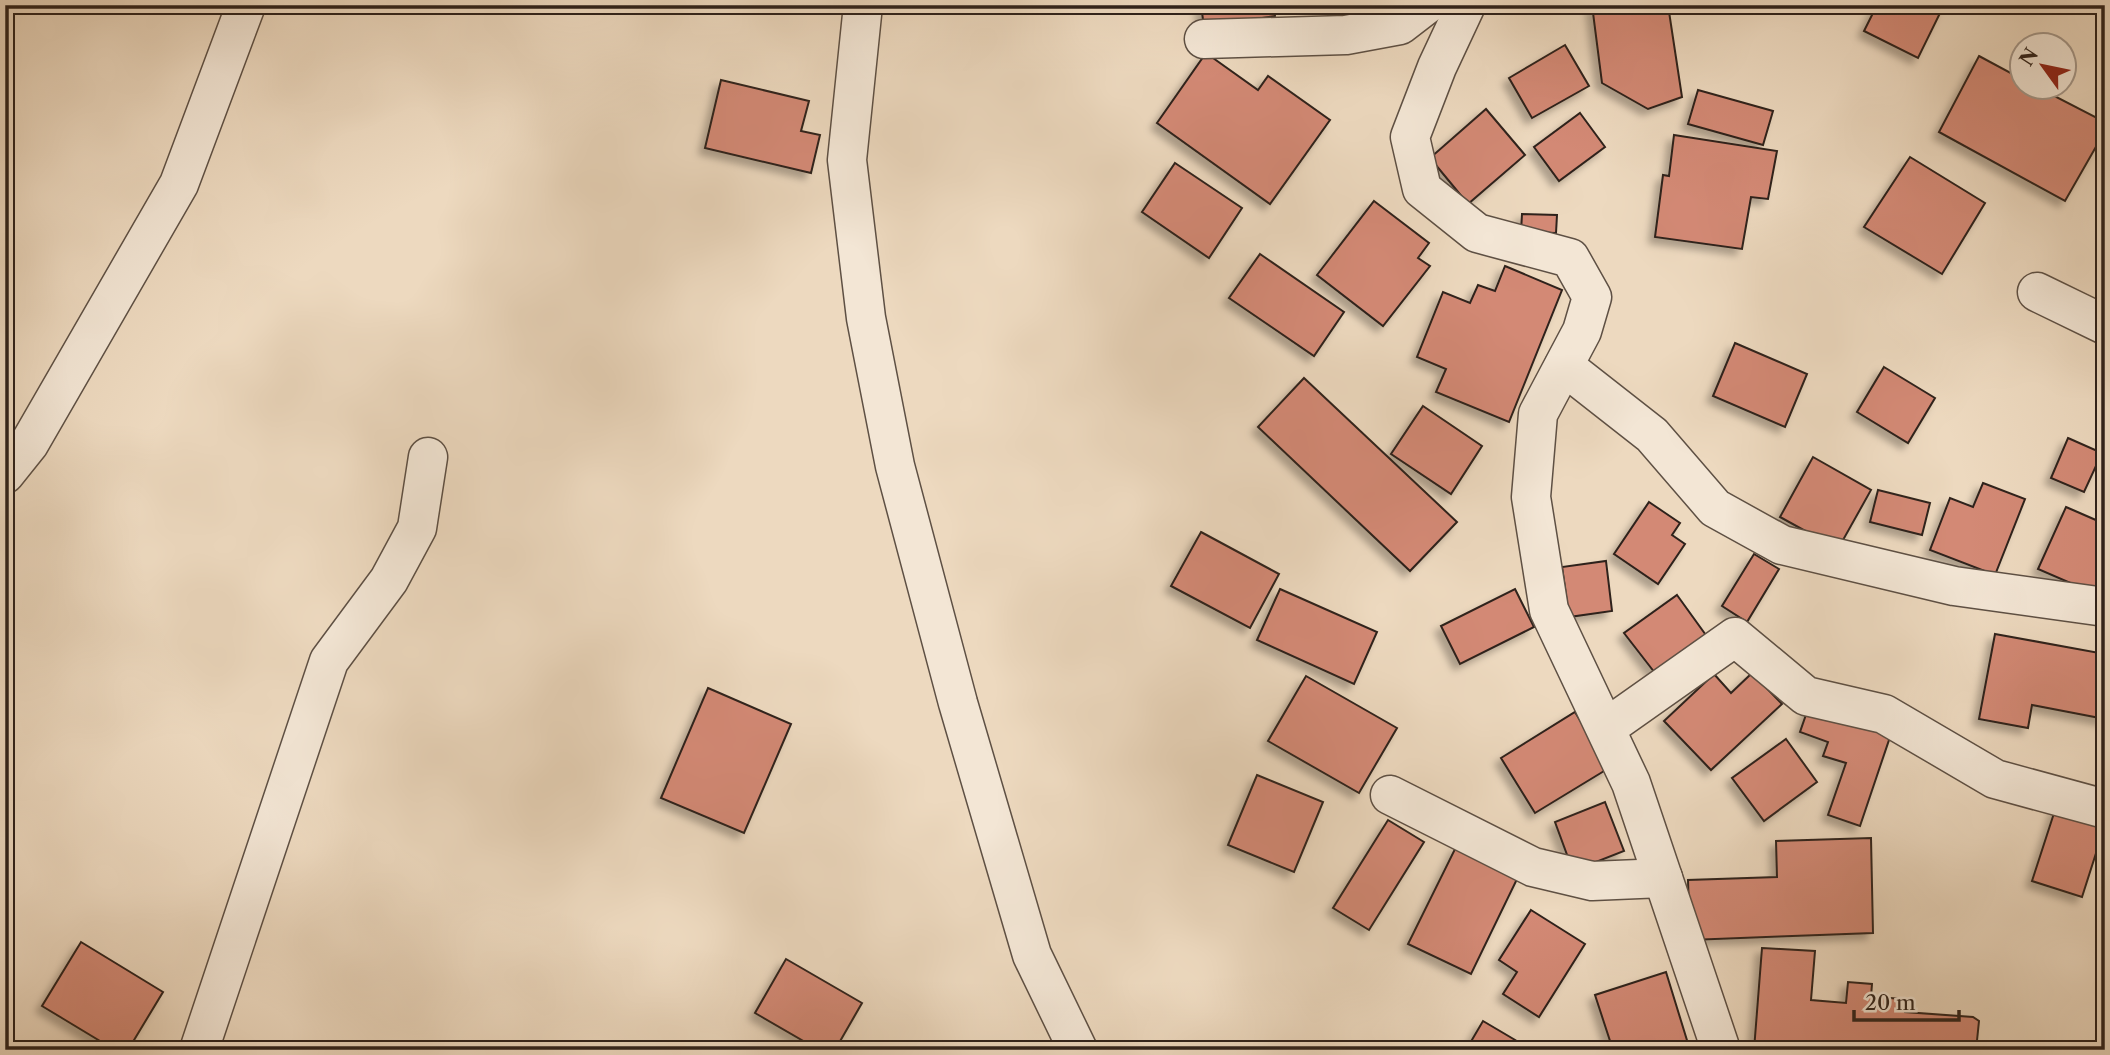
<svg xmlns="http://www.w3.org/2000/svg" width="2110" height="1055" viewBox="0 0 2110 1055" font-family="'Libre Caslon Text',serif">
<style>
.building{fill:#d38975;stroke:#2f221b;stroke-width:2;filter:url(#shadow)}
.lines{fill:none;stroke-linecap:round;stroke-linejoin:round}
.minor-casing{stroke:#5e5044;stroke-width:41}
.minor{stroke:#f3e6d5;stroke-width:38}
</style>
<defs>
<filter id="shadow"><feDropShadow dx="-6" dy="6" stdDeviation="3.5" flood-color="#0004"/></filter>
</defs>
<rect width="100%" height="100%" fill="#edd9bf"/>
<filter id="stains"><feTurbulence type="fractalNoise" baseFrequency=".00286" numOctaves="4"/><feColorMatrix values="0 0 0 0 .2 0 0 0 0 .09 0 0 0 0 .02 0 0 0 .5 -.17"/></filter>
<radialGradient id="worn" r=".72"><stop offset=".6" stop-color="#630" stop-opacity="0"/><stop offset="1" stop-color="#630" stop-opacity=".3"/></radialGradient>
<g class="building">
<path d="M1201,5H1274L1275,16L1204,27Z"/>
<path d="M1592,5H1668L1682,97L1648,109L1602,83Z"/>
<path d="M1877,5H1944L1918,58L1864,31Z"/>
<path d="M1565,45L1589,86L1532,118L1509,78Z"/>
<path d="M1206,53L1258,90L1268,76L1330,120L1270,204L1157,123Z"/>
<path d="M1979,56L2022,79V88H2039L2105,122V131L2065,201L1939,132Z"/>
<path d="M721,80L809,101L801,131L820,135L811,173L705,148Z"/>
<path d="M1698,90L1773,111L1763,145L1688,124Z"/>
<path d="M1486,109L1525,155L1468,204L1430,158Z"/>
<path d="M1580,113L1605,147L1559,181L1534,147Z"/>
<path d="M1674,135L1777,151L1768,199L1751,197L1742,249L1655,237L1663,175L1669,176Z"/>
<path d="M1910,157L1985,203L1942,274L1864,227Z"/>
<path d="M1175,163L1242,208L1209,258L1142,212Z"/>
<path d="M1374,201L1429,243L1418,258L1430,266L1383,326L1317,275Z"/>
<path d="M1522,214L1557,215L1556,233L1521,232Z"/>
<path d="M1260,254L1344,312L1314,356L1229,298Z"/>
<path d="M1505,266L1562,290L1509,422L1436,392L1446,369L1417,357L1443,292L1470,303L1478,285L1495,291Z"/>
<path d="M1735,343L1807,374L1785,427L1713,396Z"/>
<path d="M1884,367L1935,398L1908,443L1857,412Z"/>
<path d="M1304,378L1457,522L1410,571L1258,427Z"/>
<path d="M1423,406L1482,446L1451,494L1391,454Z"/>
<path d="M2068,438L2102,453L2084,492L2051,478Z"/>
<path d="M1813,457L1871,490L1838,549L1780,517Z"/>
<path d="M1983,483L2025,499L1995,575L1930,550L1950,498L1973,507Z"/>
<path d="M1878,490L1930,503L1922,535L1870,522Z"/>
<path d="M1649,502L1680,523L1672,535L1685,544L1658,584L1614,554Z"/>
<path d="M2066,507L2105,524V598L2038,569Z"/>
<path d="M1201,532L1279,574L1250,628L1171,586Z"/>
<path d="M1754,554L1779,569L1747,622L1722,606Z"/>
<path d="M1606,561L1612,611L1569,617L1562,567Z"/>
<path d="M1280,589L1377,632L1354,684L1257,640Z"/>
<path d="M1515,589L1534,627L1460,664L1441,626Z"/>
<path d="M1677,595L1708,638L1655,673L1624,633Z"/>
<path d="M1995,634L2105,654V719L2032,705L2028,728L1979,719Z"/>
<path d="M1752,673L1782,704L1711,770L1664,721L1714,674L1731,693Z"/>
<path d="M1306,676L1397,728L1359,793L1268,741Z"/>
<path d="M708,688L791,724L744,833L661,798Z"/>
<path d="M1809,706L1891,734L1860,826L1828,815L1846,763L1823,756L1828,742L1800,732Z"/>
<path d="M1575,712L1609,768L1535,813L1501,758Z"/>
<path d="M1786,739L1817,782L1764,821L1732,778Z"/>
<path d="M1257,775L1323,802L1294,872L1228,845Z"/>
<path d="M1605,802L1624,851L1573,871L1555,822Z"/>
<path d="M2056,807L2105,825L2082,897L2032,881Z"/>
<path d="M1388,820L1424,842L1369,930L1333,908Z"/>
<path d="M1871,838L1873,933L1690,940L1688,880L1777,877L1776,841Z"/>
<path d="M1457,845L1519,875L1471,974L1408,944Z"/>
<path d="M1531,910L1585,944L1539,1017L1503,994L1517,972L1499,960Z"/>
<path d="M81,942L163,992L128,1050H115L42,1006Z"/>
<path d="M1762,948L1815,951L1811,1000L1846,1003L1848,982L1872,984L1871,997L1906,999L1905,1012L1973,1017L1979,1021L1976,1050H1754Z"/>
<path d="M786,959L862,1003L835,1050H819L755,1013Z"/>
<path d="M1666,972L1690,1050H1613L1595,995Z"/>
<path d="M1483,1021L1532,1050H1466Z"/>
</g>
<g class="lines">
<defs>
<g id="minor">
<path d="M863,5L847,160L866,318L895,466L958,703L1032,955L1078,1050"/>
<path d="M1466,5L1437,67L1410,137L1422,189L1477,233L1570,258L1592,297L1582,331L1538,414L1531,497L1549,610L1631,783L1721,1050"/>
<path d="M1204,39L1346,35L1400,25L1426,5"/>
<path d="M2037,292L2105,325"/>
<path d="M1564,366L1652,435L1715,508L1782,545L1954,586L2105,607"/>
<path d="M5,474L29,444L179,184L246,5"/>
<path d="M1606,728L1735,637L1806,696L1884,714L1995,779L2105,809"/>
<path d="M1390,795L1533,867L1592,881L1663,878"/>
<path d="M199,1050L329,661L389,580L417,528L428,457"/>
</g>
</defs>
<use href="#minor" class="minor-casing"/>
<use href="#minor" class="minor"/>
</g>
<rect width="2110" height="1055" fill="none" stroke="#edd9bf" stroke-width="28"/>
<rect x="7" y="7" width="2096" height="1041" fill="none" stroke="#2f221b" stroke-width="3.5"/>
<rect x="14" y="14" width="2082" height="1027" fill="none" stroke="#2f221b" stroke-width="2"/>
<g transform="translate(2043 66) rotate(303)"><circle r="33" fill="#f3e6d5" stroke="#a5988b" stroke-width="2"/>
<path d="M0-5L12 26L0 18L-12 26Z" fill="#8f2418"/>
<text y="-10" font-size="19" font-weight="bold" text-anchor="middle" fill="#2f221b">N</text>
</g>
<path d="M1854 1010v10h105v-10" fill="none" stroke="#2f221b" stroke-width="3.5"/>
<text x="1865" y="1010" font-size="21" fill="#2f221b" stroke="#f3e6d5" stroke-width="5" paint-order="stroke">20 m</text>
<rect width="100%" height="100%" filter="url(#stains)"/>
<rect width="100%" height="100%" fill="url(#worn)"/>
</svg>
